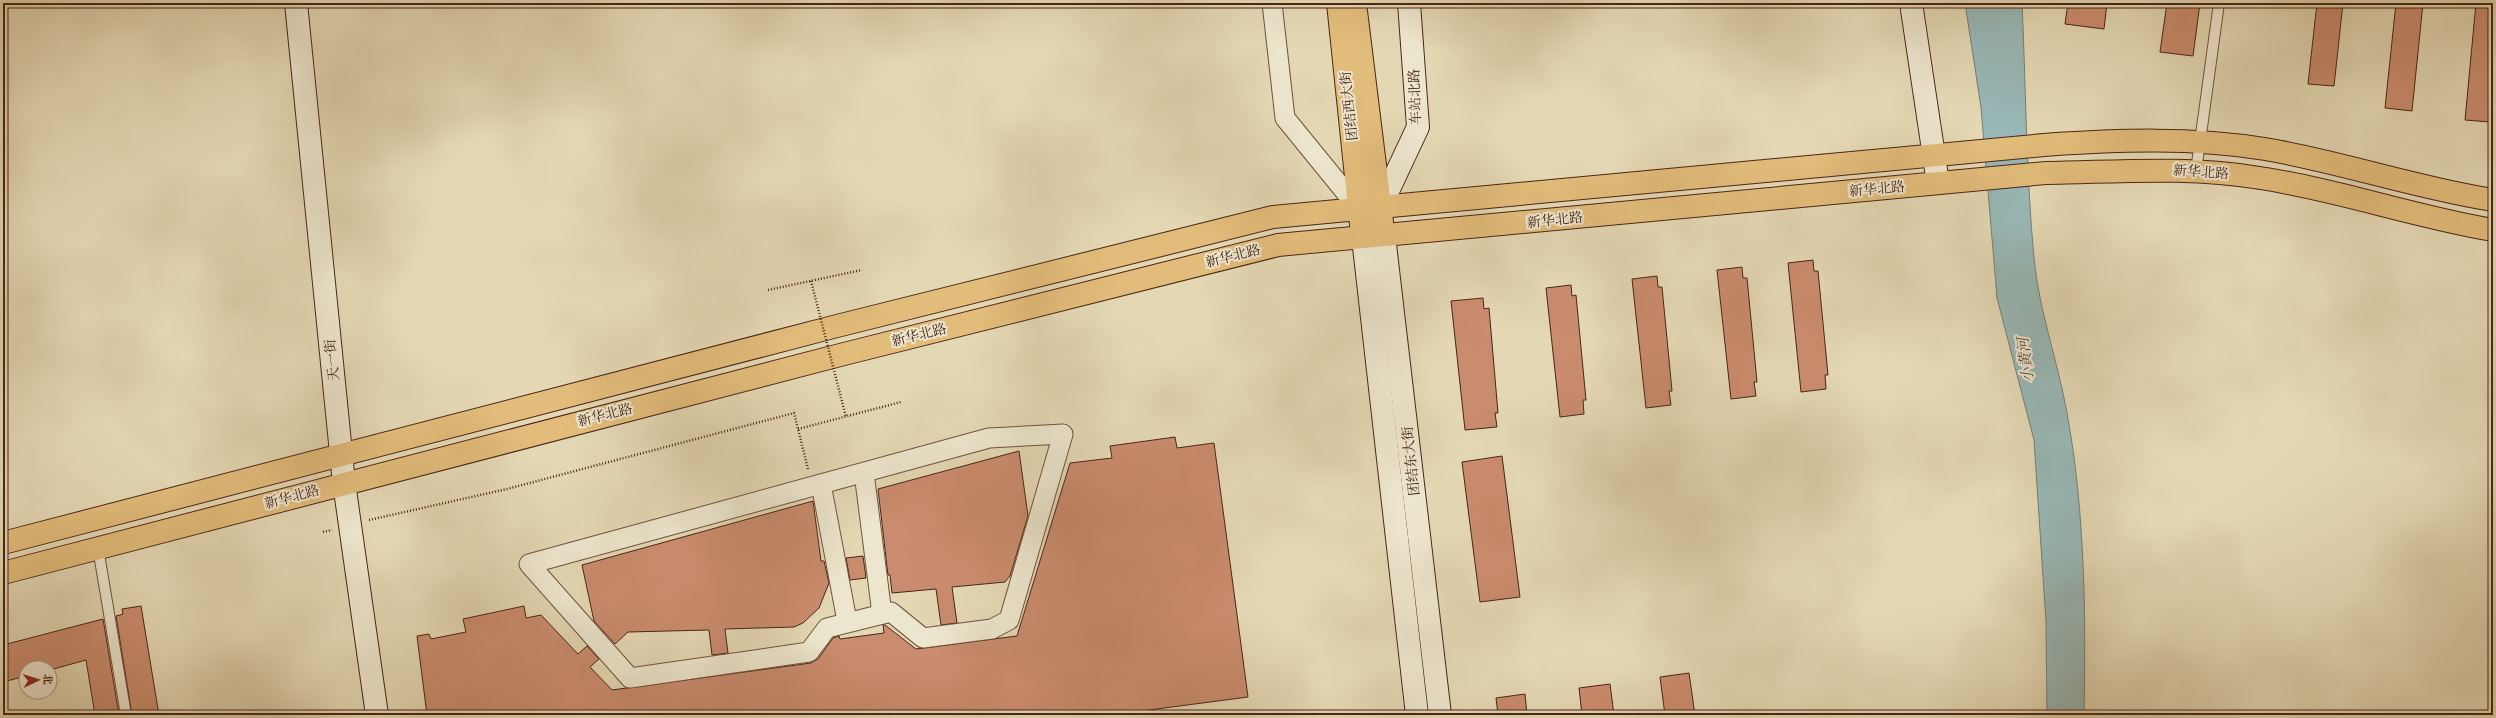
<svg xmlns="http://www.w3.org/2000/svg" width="2496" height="718" viewBox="0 0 2496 718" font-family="'IM FELL Double Pica','Noto Serif SC',serif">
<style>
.water{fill:#98b8b6;stroke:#787d76}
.building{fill:#ca8c6e;stroke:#492517}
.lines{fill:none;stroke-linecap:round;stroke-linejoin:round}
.lane-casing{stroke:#70523e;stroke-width:12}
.street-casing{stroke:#70523e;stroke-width:21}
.secondary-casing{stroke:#492517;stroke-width:24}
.primary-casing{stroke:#492517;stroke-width:24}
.path{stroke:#492517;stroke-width:2.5;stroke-dasharray:1 2;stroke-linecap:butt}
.lane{stroke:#ede6ce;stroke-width:10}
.street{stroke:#ede6ce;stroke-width:19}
.secondary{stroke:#ede6ce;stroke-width:22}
.primary{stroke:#e2bc7a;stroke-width:22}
.path-bridge{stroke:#492517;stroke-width:2.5;stroke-dasharray:1 2;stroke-linecap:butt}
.labels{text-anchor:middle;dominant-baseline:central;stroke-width:4;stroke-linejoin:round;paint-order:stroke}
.street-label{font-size:14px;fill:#492517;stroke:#ede6ce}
.water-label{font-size:15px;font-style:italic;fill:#5d4a3f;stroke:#ede6ce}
</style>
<rect width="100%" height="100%" fill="#e4d8b4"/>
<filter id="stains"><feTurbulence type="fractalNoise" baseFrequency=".005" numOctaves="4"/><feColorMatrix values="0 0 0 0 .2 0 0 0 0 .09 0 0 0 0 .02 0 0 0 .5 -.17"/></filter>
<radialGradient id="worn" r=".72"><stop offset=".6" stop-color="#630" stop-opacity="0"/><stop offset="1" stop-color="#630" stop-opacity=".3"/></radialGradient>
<path class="water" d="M1965,3H2022C2026,88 2026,174 2034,258C2039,311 2058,362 2067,413C2085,510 2086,617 2084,715H2047L2046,622L2034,440L1997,298L1981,107Z"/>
<g class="building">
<path d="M2068,3H2107L2104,29L2065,24Z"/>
<path d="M2167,3H2200L2193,56L2160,52Z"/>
<path d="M2317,3H2343L2334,86L2308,84Z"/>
<path d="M2396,3H2423L2412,111L2385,108Z"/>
<path d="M2476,3H2493V86L2490,122L2465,120Z"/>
<path d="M1813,260L1814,271H1818L1828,375H1825L1826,389L1801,392L1788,263Z"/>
<path d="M1742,267L1743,278H1747L1757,382H1754L1756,396L1731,399L1717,270Z"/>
<path d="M1657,276L1658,287H1662L1672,391H1669L1671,405L1646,408L1632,279Z"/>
<path d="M1571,285L1572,296L1576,295L1586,400H1583L1584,414L1560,417L1546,288Z"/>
<path d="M1483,298L1484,309L1489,308L1498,413H1495L1497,427L1465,430L1451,301Z"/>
<path d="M1175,437L1177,448L1214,443L1248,697L1111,715L1108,712L1088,715H427L417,636L429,634L431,639L466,632L463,619L524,606L526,618L541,615L578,654L587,646L599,659L590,667L612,690L811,663L818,659L833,638L839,636L840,639L884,633L883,625H885L916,649L1017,636L1070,463L1112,458L1110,446Z"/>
<path d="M1019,451L1028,516L1010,576L1005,582L952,587L957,623L941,625L936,589L892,593L890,575H888L878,489Z"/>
<path d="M1502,456L1520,597L1480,602L1462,462Z"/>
<path d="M813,501L821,561H824L829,583L819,608L803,623L794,627L725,629L728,653L712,655L709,630L628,632L615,644L594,621L582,565Z"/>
<path d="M863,556L866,578L850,580L846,558Z"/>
<path d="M141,606L159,715H132L116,616L123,614L122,609Z"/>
<path d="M103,619L119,715H95L86,660L50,670L26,668V676L3,682V645Z"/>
<path d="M1689,673L1695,715H1665L1660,677Z"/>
<path d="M1610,684L1614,715H1582L1579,688Z"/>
<path d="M1525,694L1527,715H1498L1496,698Z"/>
</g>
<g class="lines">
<defs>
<g id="lane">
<path d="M2196,171L2219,3"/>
<path d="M98,548L126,715"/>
</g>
<g id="street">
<path d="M1272,3L1285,118L1360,210"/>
<path d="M1063,434L1009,620L992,629L923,638L891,612L827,628L809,652L630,678L529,564L989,438Z"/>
<path d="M864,473L882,614"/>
<path d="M821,484L847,621"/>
</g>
<g id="secondary">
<path d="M296,3L344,483L377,715"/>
<path d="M1911,3L1938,183"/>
<path d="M1380,208L1418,127L1409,3"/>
<path d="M1384,236L1440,715"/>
<path d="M1363,238L1417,715"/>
</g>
<g id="primary">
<path d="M1338,3L1361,225"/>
<path d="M1355,3L1382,222"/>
<path d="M3,543L837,326L1273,217L2044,145C2118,140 2192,137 2265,149C2342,162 2416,188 2493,200"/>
<path d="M3,573L844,354L1278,245L2046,173C2119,172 2187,166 2260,178C2339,190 2415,217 2493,230"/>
</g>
</defs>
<use href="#lane" class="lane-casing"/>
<use href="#street" class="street-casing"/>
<use href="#secondary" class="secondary-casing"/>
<use href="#primary" class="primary-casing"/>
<g class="path">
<path d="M768,290L862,270"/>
<path d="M798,429L901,402"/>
<path d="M369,520L507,489L794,413L808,469"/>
<path d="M323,532L332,530"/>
</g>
<use href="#lane" class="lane"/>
<use href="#street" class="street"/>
<use href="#secondary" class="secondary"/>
<use href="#primary" class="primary"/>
<path class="path-bridge" d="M811,281L846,417"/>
</g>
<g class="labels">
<g class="street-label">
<text transform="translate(1415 97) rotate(-92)">车站北路</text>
<text transform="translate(1349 106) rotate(-96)">团结西大街</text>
<text transform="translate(2201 172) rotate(4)">新华北路</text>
<text transform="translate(1877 189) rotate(-5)">新华北路</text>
<text transform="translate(1555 220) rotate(-6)">新华北路</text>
<text transform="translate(1233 256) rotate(-14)">新华北路</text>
<text transform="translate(919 335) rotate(-14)">新华北路</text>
<text transform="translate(332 360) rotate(-96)">天一街</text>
<text transform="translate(605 415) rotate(-14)">新华北路</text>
<text transform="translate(1411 461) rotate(-96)">团结东大街</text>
<text transform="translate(292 497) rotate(-15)">新华北路</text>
</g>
<g class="water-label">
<text transform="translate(2026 360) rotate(-97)">小黄河</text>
</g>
</g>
<rect width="2496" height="718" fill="none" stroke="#e4d8b4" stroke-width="16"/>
<rect x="4" y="4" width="2488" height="710" fill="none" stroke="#492517" stroke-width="2"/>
<rect x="8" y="8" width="2480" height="702" fill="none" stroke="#492517"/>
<g transform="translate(38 680) rotate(86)"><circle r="19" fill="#ede6ce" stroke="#ab9985"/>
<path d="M0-3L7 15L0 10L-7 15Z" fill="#8f2418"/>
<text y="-6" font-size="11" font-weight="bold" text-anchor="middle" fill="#492517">北</text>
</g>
<rect width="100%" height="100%" filter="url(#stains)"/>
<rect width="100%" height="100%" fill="url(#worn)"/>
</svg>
